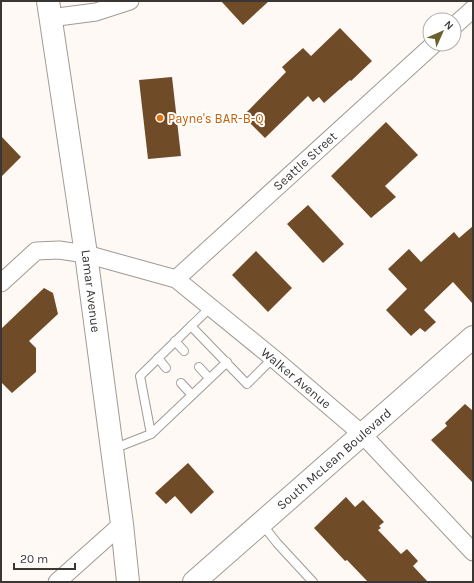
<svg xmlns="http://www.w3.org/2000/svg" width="474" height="583" viewBox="0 0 474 583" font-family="Karla,sans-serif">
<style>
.building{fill:#704b28}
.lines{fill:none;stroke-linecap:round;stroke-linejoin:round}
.service-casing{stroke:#a19a94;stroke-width:10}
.minor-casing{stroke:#a19a94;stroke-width:19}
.secondary-casing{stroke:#a19a94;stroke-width:24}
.primary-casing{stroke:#a19a94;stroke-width:24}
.service{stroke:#fff;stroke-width:8}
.minor{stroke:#fff;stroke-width:17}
.secondary{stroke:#fff;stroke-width:22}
.primary{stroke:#fff;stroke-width:22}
.food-dot{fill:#e8710a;stroke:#fff;stroke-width:1.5}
.labels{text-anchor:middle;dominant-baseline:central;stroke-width:4;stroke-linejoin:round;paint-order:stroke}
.food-label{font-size:13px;fill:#c56008;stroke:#fff;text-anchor:start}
.street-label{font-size:13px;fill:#393634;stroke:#fff}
</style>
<rect width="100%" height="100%" fill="#fef9f5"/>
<g class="building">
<path d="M221,1H269L243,25Z"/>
<path d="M340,28L372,61L351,81L350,80L324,103L319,97L313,102L308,96L265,138L243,116L286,72L282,67L303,48L311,56Z"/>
<path d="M172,77L181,156L148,159L139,80Z"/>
<path d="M386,122L418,155L385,186L396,197L371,218L331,176Z"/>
<path d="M1,136L21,157L1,177Z"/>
<path d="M308,205L344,244L323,263L287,224Z"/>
<path d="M473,226V304L453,282L424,310L436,322L425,332L420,328L411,336L386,310L407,289L388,269L409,249L421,262L454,232L459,238Z"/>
<path d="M256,251L292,288L268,312L232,275Z"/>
<path d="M44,288L53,293L58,314L29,341L36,348V372L12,393L1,382V329Z"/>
<path d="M465,404L473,411V483L431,440L447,426L445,423Z"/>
<path d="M188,463L214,492L191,514L175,496L166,504L155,493Z"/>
<path d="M346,497L355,507L363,500L384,522L379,526L381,528L378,530L401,554L407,549L418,561L413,566L428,582H368L347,560L345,561L314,528Z"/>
</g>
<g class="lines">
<defs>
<g id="service">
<path d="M191,326L211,307"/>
<path d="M175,341L184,351"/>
<path d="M158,358L166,368"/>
<path d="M227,362L151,434L140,376L191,326L247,384L273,358"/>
<path d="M199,367L209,378"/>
<path d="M181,383L192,395"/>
<path d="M113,449L151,434"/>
<path d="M262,524L277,543L313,582"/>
</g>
<g id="minor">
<path d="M50,18L96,12L130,1"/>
<path d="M454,26L473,9"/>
<path d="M176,279L434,44"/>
<path d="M1,283L36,251L59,250L86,254L176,279L273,358L362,434L473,552"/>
<path d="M57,582L122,524"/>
</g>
<path id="secondary" d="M194,582L473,337"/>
<path id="primary" d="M48,1L86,254L122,524L128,582"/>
</defs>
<use href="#service" class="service-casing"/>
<use href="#minor" class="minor-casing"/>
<use href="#secondary" class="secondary-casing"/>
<use href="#primary" class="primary-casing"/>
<use href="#service" class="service"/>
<use href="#minor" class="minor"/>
<use href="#secondary" class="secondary"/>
<use href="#primary" class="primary"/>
</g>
<circle class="food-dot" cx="160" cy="118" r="4"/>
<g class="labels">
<g class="food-label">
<text x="168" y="118">Payne's BAR-B-Q</text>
</g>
<g class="street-label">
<text transform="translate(305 161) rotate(-42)">Seattle Street</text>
<text transform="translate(91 291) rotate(83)">Lamar Avenue</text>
<text transform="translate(296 378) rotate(40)">Walker Avenue</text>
<text transform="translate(334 459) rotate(-41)">South McLean Boulevard</text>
</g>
</g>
<rect width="474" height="583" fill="none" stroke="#393634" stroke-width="4"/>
<g transform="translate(442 32) rotate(45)"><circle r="19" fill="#ffffff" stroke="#b0afae"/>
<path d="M0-3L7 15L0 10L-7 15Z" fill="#6a602c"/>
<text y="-6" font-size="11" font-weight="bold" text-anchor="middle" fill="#393634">N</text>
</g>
<path d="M14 563v6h61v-6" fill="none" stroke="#393634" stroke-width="2"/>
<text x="20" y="563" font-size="12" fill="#393634" stroke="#ffffff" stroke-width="3" paint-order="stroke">20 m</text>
</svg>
